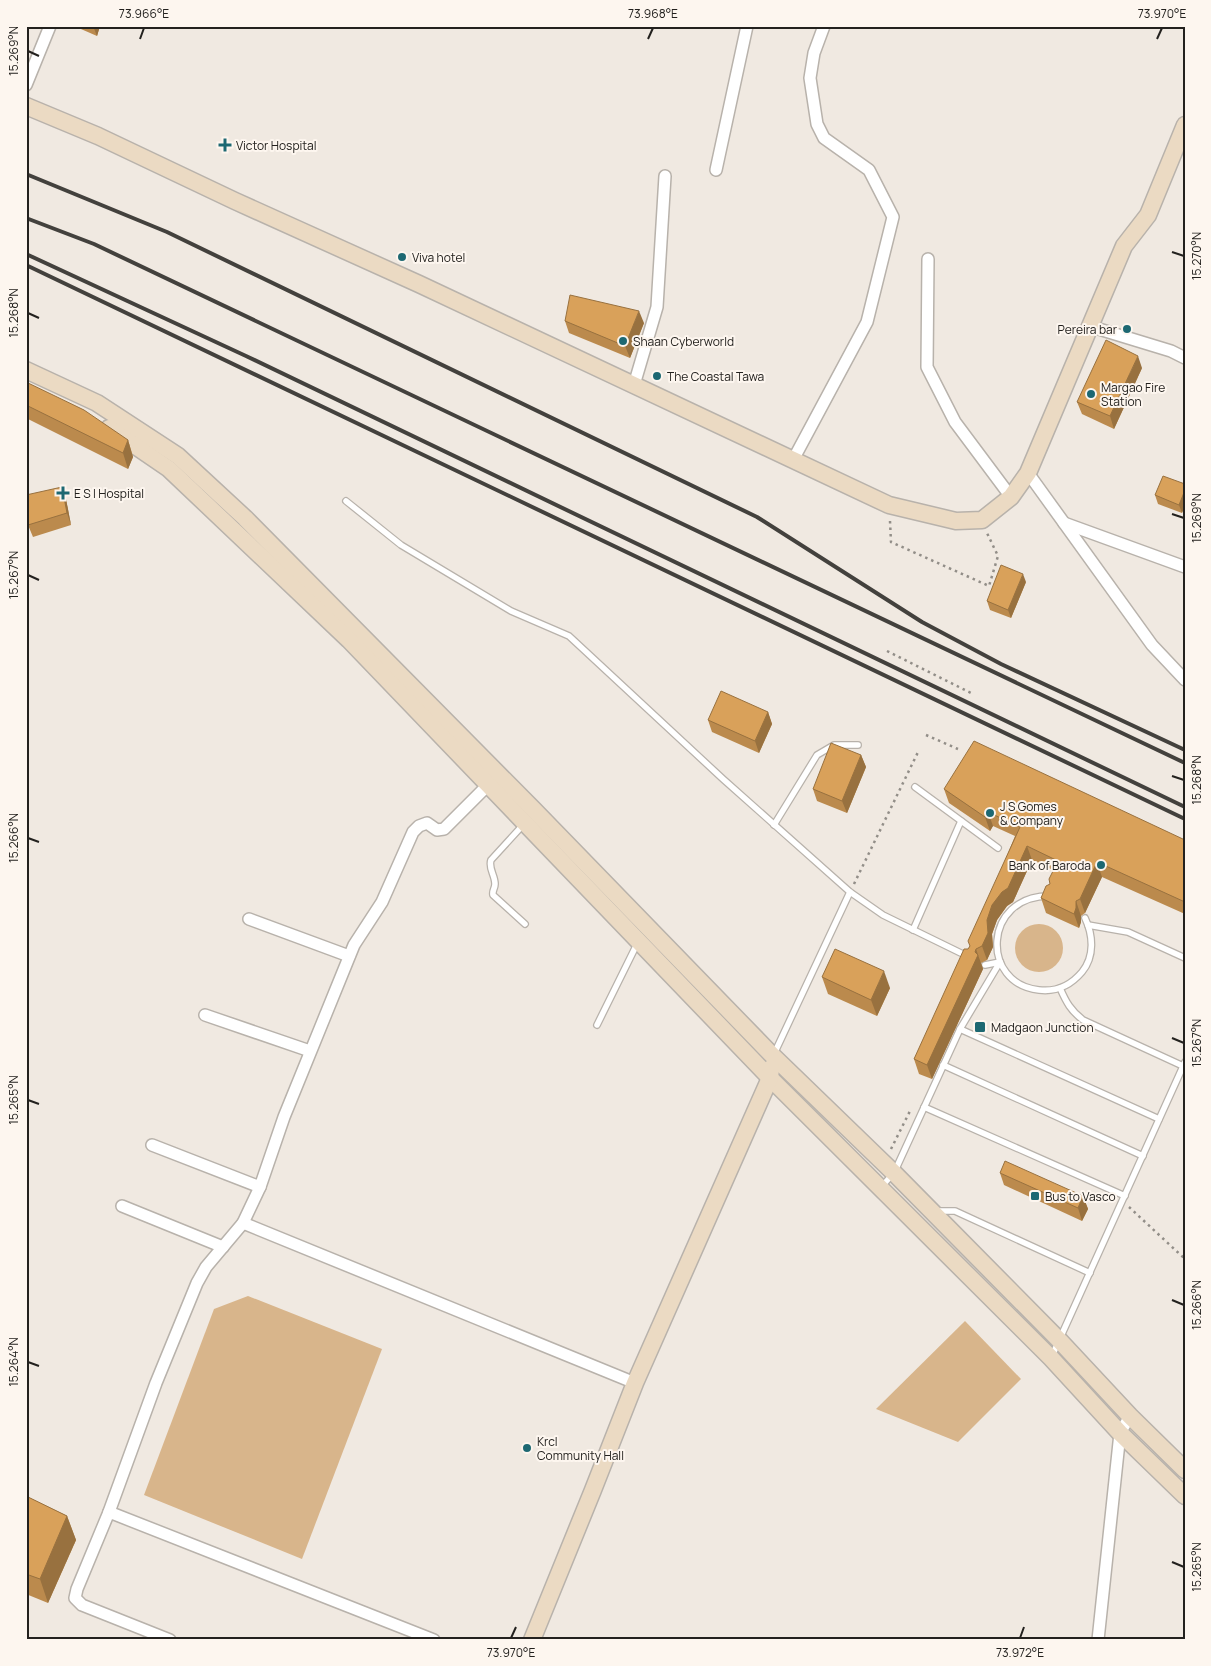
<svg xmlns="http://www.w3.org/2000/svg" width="1211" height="1666" viewBox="0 0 1211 1666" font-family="Manrope,sans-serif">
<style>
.green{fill:#d8b58b}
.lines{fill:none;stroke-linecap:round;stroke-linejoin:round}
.lane-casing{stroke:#b8b2ab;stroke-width:8}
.street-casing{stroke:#b8b2ab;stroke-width:14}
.secondary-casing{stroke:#b8b2ab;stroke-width:19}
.path{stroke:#928e88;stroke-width:2.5;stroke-dasharray:2.5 4;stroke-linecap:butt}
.lane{stroke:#fff;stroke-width:5.5}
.street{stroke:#fff;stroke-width:11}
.secondary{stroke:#ebdac3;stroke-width:16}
.rail{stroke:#43413d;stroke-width:4}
.wall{fill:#bb8a4d}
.shaded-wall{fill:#98713f}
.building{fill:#d9a15a;stroke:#98713f}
.ticks{fill:none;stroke:#23211e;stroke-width:2}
.poi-dot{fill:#1d6872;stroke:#fdf6ef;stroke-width:2}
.labels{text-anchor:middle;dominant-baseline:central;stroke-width:4;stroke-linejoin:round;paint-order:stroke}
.poi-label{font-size:12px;fill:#23211e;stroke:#fdf6ef;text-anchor:start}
.neatline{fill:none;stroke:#23211e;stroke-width:2}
.ticks-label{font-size:12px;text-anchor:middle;fill:#23211e}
</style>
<rect width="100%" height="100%" fill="#f0e9e1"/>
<g class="green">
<circle cx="1039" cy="948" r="24"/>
<path d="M248,1296L382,1349L302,1559L144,1495L214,1309Z"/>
<path d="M965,1321L1021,1379L958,1442L876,1409Z"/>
</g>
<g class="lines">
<defs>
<g id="lane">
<path d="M346,501L401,545L511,611L569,636L723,779L850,892L883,915L969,957"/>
<path d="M915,787L998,848"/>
<path d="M523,825L491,860C488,868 495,875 495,884C495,889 492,890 493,895L525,924"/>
<path d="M774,825L817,755L834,745H858"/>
<path d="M1049,896C983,896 980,984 1039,990C1056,992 1071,985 1082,972C1095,956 1093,935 1085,918"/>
<path d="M1088,925L1128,932L1185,958"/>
<path d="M913,930L961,821"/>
<path d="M985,965L1000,962"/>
<path d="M1060,988C1066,1002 1071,1011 1083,1020L1183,1066"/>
<path d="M597,1025L638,942"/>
<path d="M960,1029L1159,1119"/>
<path d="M774,1054L850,892"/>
<path d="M943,1065L1143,1156"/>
<path d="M924,1107L1125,1196"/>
<path d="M881,1187L894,1173L960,1029L1000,962"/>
<path d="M936,1211H955L1090,1273"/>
<path d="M1052,1356L1185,1062"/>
</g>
<g id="street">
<path d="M26,85L50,26"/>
<path d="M716,170L747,26"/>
<path d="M928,259L927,367L955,422L1011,497"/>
<path d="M1089,326L1171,351L1185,358"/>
<path d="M634,385L657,307L665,176"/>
<path d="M793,460L867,322L893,217L869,170L824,138L817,124L810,78L814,53L824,26"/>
<path d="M1028,473L1152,645L1185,680"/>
<path d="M1064,523L1185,567"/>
<path d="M249,919L349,956"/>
<path d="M205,1015L310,1051"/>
<path d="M152,1145L260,1187L284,1117L354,945L382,902L413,832L419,826L427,823L437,830L444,829L488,785"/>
<path d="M122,1206L223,1247"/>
<path d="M243,1223L635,1383"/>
<path d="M109,1512L156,1383L197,1283L206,1267L243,1223L260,1187"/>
<path d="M170,1640L82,1605L75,1598L77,1589L109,1512L434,1640"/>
<path d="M1098,1640L1120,1433L1130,1416"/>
</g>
<g id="secondary">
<path d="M26,106L98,136L235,201L419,284L889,505L956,521L982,520L1011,497L1028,473L1124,246L1148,215L1185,125"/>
<path d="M26,370L97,403L178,456L245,518L533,809L773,1056L894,1173L1060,1341L1130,1416L1185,1470"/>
<path d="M109,428L169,469L349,640L770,1078L1051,1358L1120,1433L1185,1496"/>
<path d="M532,1640L593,1490L635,1383L770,1078L771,1068"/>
</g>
</defs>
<use href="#lane" class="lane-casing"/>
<use href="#street" class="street-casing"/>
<use href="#secondary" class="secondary-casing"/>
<g class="path">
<path d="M890,521L891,542L989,586L998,556L987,533"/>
<path d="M887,651L973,694"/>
<path d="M926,735L958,749"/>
<path d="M854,884L919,750"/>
<path d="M891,1149L910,1111"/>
<path d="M1129,1207L1185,1259"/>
</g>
<use href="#lane" class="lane"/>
<use href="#street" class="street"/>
<use href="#secondary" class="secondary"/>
<g class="rail">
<path d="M26,174L167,232L757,517L922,622L1001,664L1185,750"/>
<path d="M26,218L94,244L1185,763"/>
<path d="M26,254L246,356L1185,807"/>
<path d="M26,265L1185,819"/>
</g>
</g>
<g class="wall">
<path d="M74,26H100L97,36Z"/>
<path d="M565,321L644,323L630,358L569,333Z"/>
<path d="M1142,368L1114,429L1082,414L1077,402Z"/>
<path d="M26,382L128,440L133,457L128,469L26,418Z"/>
<path d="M1185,484L1182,513L1158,504L1155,495Z"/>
<path d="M66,499L71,525L33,537L28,525Z"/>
<path d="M1026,582L1011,618L990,610L987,601Z"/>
<path d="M768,712L772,724L759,753L712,732L708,720Z"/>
<path d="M861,755L866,767L847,813L817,801L813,789Z"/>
<path d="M944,789L1185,840V914L1102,877L1085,913L1081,916V922L1079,928L1046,913L1041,898L1050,884L1053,870L1032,860L1013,902L1007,906L997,920L992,934L993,947L987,960L981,963L983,969L932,1079L919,1074L914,1059L968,949L970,946L1015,836L993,826L990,831L949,803Z"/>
<path d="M822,977L890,988L877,1016L828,994Z"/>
<path d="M1000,1173L1083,1196L1088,1209L1082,1221L1004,1185Z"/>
<path d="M26,1496L67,1516L76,1540L48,1603L26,1594Z"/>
</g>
<g class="shaded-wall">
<path d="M93,26H100L97,36Z"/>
<path d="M639,311L644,323L630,358L625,346Z"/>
<path d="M1138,356L1142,368L1114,429L1110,416Z"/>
<path d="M128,440L133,457L128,469L123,453Z"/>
<path d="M62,487L66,499L71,525L67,513Z"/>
<path d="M1185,490V507L1182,513L1179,505Z"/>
<path d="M1023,574L1026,582L1011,618L1008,610Z"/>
<path d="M768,712L772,724L759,753L755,741Z"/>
<path d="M861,755L866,767L847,813L842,801Z"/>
<path d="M988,812L993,826L990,831L985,817Z"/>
<path d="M1027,846L1032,860L1013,902L1007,906L997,920L992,934L993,947L987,960L982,946L987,920L992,905Z"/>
<path d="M1097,862L1102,877L1085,913L1080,899Z"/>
<path d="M1076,901L1081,916V922L1079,928L1074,914Z"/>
<path d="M976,949L983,969L932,1079L927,1065L975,952Z"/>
<path d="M884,971L890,988L877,1016L871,1000Z"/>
<path d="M1083,1196L1088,1209L1082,1221L1078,1208Z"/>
<path d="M67,1516L76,1540L48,1603L40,1579Z"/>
</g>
<g class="building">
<path d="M570,295L639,311L625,346L565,321Z"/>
<path d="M1106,340L1138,356L1110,416L1077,402Z"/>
<path d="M26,382L84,410L128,440L123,453L26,405Z"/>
<path d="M1163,476L1185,484V490L1179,505L1155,495Z"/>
<path d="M62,487L67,513L28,525L26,508V495Z"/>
<path d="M1001,565L1023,574L1008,610L987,601Z"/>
<path d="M721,691L768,712L755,741L708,720Z"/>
<path d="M974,741L1185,840V902L1097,862L1080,899L1076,901V908L1074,914L1041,898L1046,886L1050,884L1049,879L1058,861L1027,846L1008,888L1002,892L992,905L987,920L988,933L982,946L976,949L975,952L978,955L927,1065L914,1059L964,949H968L970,946L968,941L1020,827L988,812L985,817L944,789Z"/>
<path d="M831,743L861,755L842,801L813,789Z"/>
<path d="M835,949L884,971L871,1000L822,977Z"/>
<path d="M1005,1161L1083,1196L1078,1208L1000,1173Z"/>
<path d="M26,1496L67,1516L40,1579L26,1574Z"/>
</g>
<path class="ticks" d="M140,39L144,28M648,39L653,28M1157,39L1162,28M28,51L39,56M1172,252L1184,256M28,313L39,318M1172,514L1184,518M28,575L39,580M1172,776L1184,780M28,838L39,842M1172,1038L1184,1043M28,1100L39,1104M1172,1300L1184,1305M28,1362L39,1366M1172,1562L1184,1567M511,1638L516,1627M1020,1638L1024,1627"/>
<g class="poi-dot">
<path d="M222.5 137.5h5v5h5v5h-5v5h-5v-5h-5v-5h5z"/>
<circle cx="402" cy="257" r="5"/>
<circle cx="1127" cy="329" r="5"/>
<circle cx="623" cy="341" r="5"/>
<circle cx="657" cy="376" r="5"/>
<circle cx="1091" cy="394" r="5"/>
<path d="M60.5 485.5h5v5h5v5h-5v5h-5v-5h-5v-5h5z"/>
<circle cx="990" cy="813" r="5"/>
<circle cx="1101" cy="865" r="5"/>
<rect x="974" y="1021" width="12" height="12" rx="2.5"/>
<rect x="1030" y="1191" width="10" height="10" rx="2.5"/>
<circle cx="527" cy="1448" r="5"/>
</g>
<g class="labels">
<g class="poi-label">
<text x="236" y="145">Victor Hospital</text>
<text x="412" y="257">Viva hotel</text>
<text x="1117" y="329" text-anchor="end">Pereira bar</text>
<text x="633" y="341">Shaan Cyberworld</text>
<text x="667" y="376">The Coastal Tawa</text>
<text x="1101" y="387">Margao Fire<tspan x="1101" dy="14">Station</tspan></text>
<text x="74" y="493">E S I Hospital</text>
<text x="1000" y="806">J S Gomes<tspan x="1000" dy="14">&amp; Company</tspan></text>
<text x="1091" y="865" text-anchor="end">Bank of Baroda</text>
<text x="991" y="1027">Madgaon Junction</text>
<text x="1045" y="1196">Bus to Vasco</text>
<text x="537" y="1441">Krcl<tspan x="537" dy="14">Community Hall</tspan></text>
</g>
</g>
<rect width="1211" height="1666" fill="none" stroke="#fdf6ef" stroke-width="55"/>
<rect x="28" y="28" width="1156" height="1610" class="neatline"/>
<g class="ticks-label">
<text x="144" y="18">73.966°E</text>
<text x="653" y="18">73.968°E</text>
<text x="1162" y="18">73.970°E</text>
<text transform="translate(14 51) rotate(-90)" y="4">15.269°N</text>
<text transform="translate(1197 256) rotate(-90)" y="4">15.270°N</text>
<text transform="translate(14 313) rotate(-90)" y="4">15.268°N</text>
<text transform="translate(1197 518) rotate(-90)" y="4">15.269°N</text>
<text transform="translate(14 575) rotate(-90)" y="4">15.267°N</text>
<text transform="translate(1197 780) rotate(-90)" y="4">15.268°N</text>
<text transform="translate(14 838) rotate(-90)" y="4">15.266°N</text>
<text transform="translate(1197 1043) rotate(-90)" y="4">15.267°N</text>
<text transform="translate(14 1100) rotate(-90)" y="4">15.265°N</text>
<text transform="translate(1197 1305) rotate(-90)" y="4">15.266°N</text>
<text transform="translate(14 1362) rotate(-90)" y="4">15.264°N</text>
<text transform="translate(1197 1567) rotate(-90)" y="4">15.265°N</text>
<text x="511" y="1657">73.970°E</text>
<text x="1020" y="1657">73.972°E</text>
</g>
</svg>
